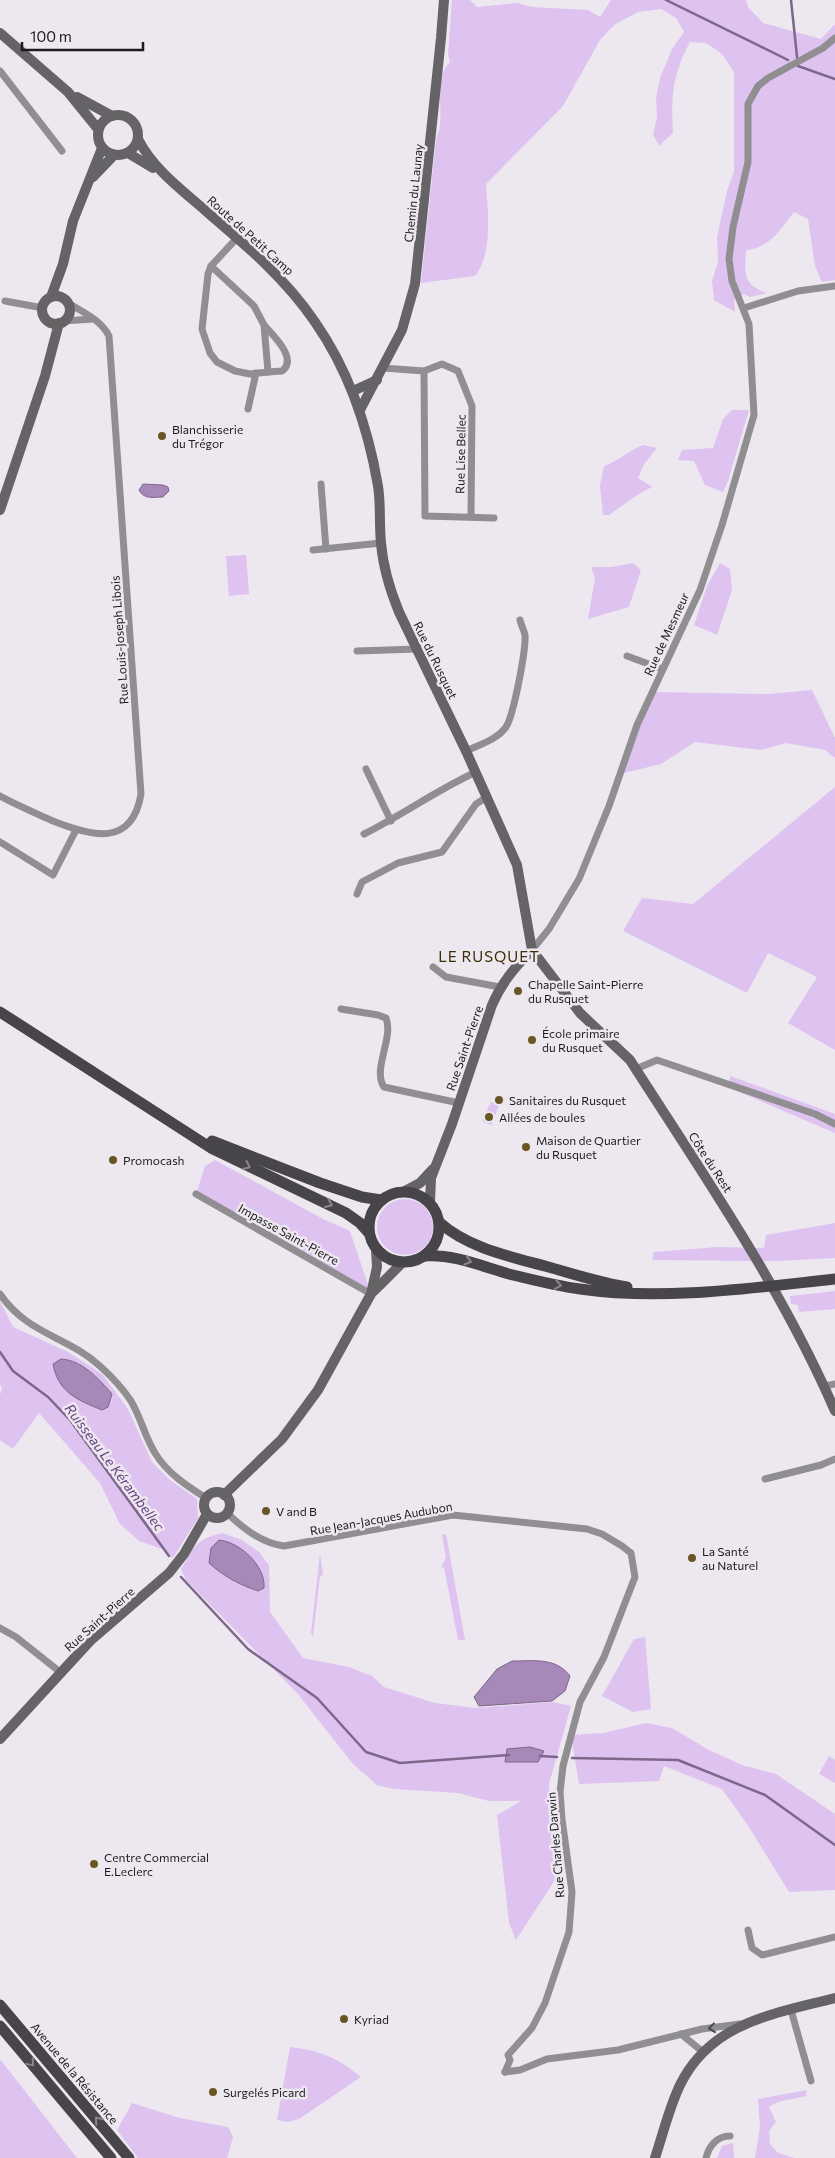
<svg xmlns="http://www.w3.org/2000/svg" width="835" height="2158" viewBox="0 0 835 2158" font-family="Commissioner,sans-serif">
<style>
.green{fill:#dec2f0}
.water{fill:#a688b9;stroke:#7d678a}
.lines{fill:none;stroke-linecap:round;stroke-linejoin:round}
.stream{stroke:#7d678a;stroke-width:2.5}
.street{stroke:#908e91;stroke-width:7}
.secondary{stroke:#666367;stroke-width:10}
.primary{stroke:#48454a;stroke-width:11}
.oneway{stroke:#8a868c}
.oneway2{stroke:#4a484b}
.poi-dot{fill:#6a5524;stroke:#ede8f0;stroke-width:2}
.labels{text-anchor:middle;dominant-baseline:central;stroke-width:5;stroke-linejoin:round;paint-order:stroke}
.street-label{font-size:12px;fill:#1c1a1d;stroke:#ede8f0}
.poi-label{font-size:12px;fill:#1c1a1d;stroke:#ede8f0;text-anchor:start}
.water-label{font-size:14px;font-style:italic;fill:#6a4281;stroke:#ede8f0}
.quarter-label{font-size:15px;letter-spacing:1px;fill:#3e2d04;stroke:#ede8f0}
</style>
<rect width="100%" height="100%" fill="#ede8f0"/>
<g class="green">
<path d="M452,0H470L477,7L518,3L532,7L588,10L600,17L611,0H746L748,7L763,23L821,39L835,24V280L822,282L815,266L808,219L794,212C780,230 770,248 746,250C745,274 742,284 767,293L750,297L744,294L734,300L735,312L714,300L712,281L718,262L717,237L727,191L734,172V72L722,54L706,43L690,42C672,76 671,96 673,133L659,146L653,134L657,117L656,98L660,78L672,49L684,32L676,18L661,9L638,12L614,25L600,40L563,106L486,184C488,212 493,254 475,276L421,283L436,140C437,135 440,130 440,124C442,105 435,76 450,62L448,55Z"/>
<path d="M732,410H749L728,481L723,492L705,485L694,461L678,460L682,450L713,448L723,419Z"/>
<path d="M643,445L657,448L644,464L638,478L652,487L637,495L609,515H603L600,485L604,466C619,461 629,450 643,445Z"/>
<path d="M246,555L249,594L229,596L226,556Z"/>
<path d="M633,563L641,570L629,607L588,619L595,578L591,567H612Z"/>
<path d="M720,563L730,569L732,590L717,635L694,625L707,586Z"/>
<path d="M812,690L835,738V758L825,750L786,743L761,750L695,742L661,764L620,774L652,692L769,694Z"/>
<path d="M835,787V1050L788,1023L817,977L768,953L747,993L623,931L642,898L693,904Z"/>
<path d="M730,1076L835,1114V1133L730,1088Z"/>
<path d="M491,1102L499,1106L491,1125L482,1121Z"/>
<path d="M215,1160L323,1219L350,1231L371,1294L196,1194L205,1166Z"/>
<circle cx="405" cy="1227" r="28"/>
<path d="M835,1223V1258L778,1261L652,1260L654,1252L717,1247L764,1248L766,1235Z"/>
<path d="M835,1291V1309L799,1312L798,1305L791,1304L790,1296Z"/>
<path d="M0,1301L13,1327L68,1352L102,1374L128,1409L152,1462L170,1480L197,1499L198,1518L173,1558L162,1549L139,1541L120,1524L100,1483L39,1413L13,1449L0,1440V1395L2,1387L0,1385Z"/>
<path d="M222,1533L242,1540L259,1552L269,1565L270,1612L303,1658L349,1667L372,1676L384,1687L435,1703L475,1708L553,1702L571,1706L549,1784L555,1880L516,1940L509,1923L497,1815L521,1801H489L458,1793L394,1789L377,1785L353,1764L297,1693L186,1580L181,1569C195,1546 195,1540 222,1533Z"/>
<path d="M446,1534L465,1640H458L444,1567L441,1568L446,1557L442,1535Z"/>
<path d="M320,1553L323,1575L320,1576L313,1637L311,1633Z"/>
<path d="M645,1637L651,1709L633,1712L602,1696L634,1639Z"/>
<path d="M646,1723L672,1728L709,1750L742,1765L776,1774L835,1814V1890L789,1892L747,1824L722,1789L664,1766L659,1781L579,1784L571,1735L603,1733Z"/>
<path d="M829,1756L835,1760V1783L819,1774Z"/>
<path d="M290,2047C322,2051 336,2057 361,2077L299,2119L288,2122L277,2120Z"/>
<path d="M0,2059L77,2158H0Z"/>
<path d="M807,2090L806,2096C793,2100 779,2099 769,2107L776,2122L769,2131L770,2144L778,2153L794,2158H755L760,2127L758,2099Z"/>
<path d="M132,2103L180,2118L228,2127L233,2137L227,2158H138L117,2130Z"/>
<path d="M733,2143L734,2158H717L722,2146Z"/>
</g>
<g class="water">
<path d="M143,484L163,485L168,487L169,491L163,497C154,497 144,500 139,490Z"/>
<path d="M61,1359C82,1360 99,1379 112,1394L108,1407L102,1410C77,1400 58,1392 53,1364Z"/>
<path d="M219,1540C240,1542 266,1566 264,1588L258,1591C240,1585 223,1576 209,1563L211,1548Z"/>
<path d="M512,1661C533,1661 556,1657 570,1676L565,1691L552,1701L479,1706L474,1697L497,1669Z"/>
<path d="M530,1747L544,1751L538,1762H505L507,1749Z"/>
</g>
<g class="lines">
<g class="stream">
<path d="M666,0L788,60"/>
<path d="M791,0L798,66L835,79"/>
<path d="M0,1352L13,1371L48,1397L70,1420L169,1556"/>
<path d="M181,1577L248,1649L317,1698L366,1752L400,1763L509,1755"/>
<path d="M540,1756L557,1757"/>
<path d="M572,1758L678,1760L765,1795L835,1845"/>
</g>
<g class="street">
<path d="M0,71L62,151"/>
<path d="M211,266L254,306L264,325L268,372L250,374L235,371L217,362L210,353L202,329L208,274L211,266L237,238"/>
<path d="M5,301L43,308"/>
<path d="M744,308L798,291L835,286"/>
<path d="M64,321L93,319"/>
<path d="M265,326C274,336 298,359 282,371L268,372"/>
<path d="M383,368L424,371L442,364L458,371L472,406L471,516"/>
<path d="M424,371L425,516L494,518"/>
<path d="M248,409L256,373"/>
<path d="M321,484L326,549"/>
<path d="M313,550L381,543"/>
<path d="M357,651L417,649"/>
<path d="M627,656L662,669"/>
<path d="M466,751C479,745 498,739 506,727C514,714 526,650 525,635C524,630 521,625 520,620"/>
<path d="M366,769L391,821"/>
<path d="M0,796C17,805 35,813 53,821C91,836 132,848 141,794L109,336C101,320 83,312 68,303"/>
<path d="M364,834C402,815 437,790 476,772"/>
<path d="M0,842L53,875L76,830"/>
<path d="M357,894L362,882L398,863L442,852L476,804L487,797"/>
<path d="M532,950L549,929L579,879L609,806L637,725L700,590L722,525L754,415L749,324L732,281L729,259L733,227L748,162V104L758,86L768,78L823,48L835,38"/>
<path d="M433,967L446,977L500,987"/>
<path d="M341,1009L378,1015L386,1018C394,1038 372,1069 384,1087L459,1103"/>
<path d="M636,1069L657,1060L815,1114L835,1124"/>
<path d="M196,1194L371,1294"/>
<path d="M0,1294C28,1335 68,1336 101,1367C112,1377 123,1389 131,1401C141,1418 145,1437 155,1453C167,1473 187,1486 206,1498"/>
<path d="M825,1386L835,1384"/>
<path d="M765,1479L821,1465L835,1459"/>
<path d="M227,1513C243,1528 261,1543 284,1546L453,1515L587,1529L602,1534L622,1546L631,1553L635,1577L604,1657L580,1702L563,1766L560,1792L562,1819L572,1892L569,1932L545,2003L532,2028L508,2055L510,2060L505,2072"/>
<path d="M0,1628L16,1637L60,1672"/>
<path d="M748,1930L752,1948L762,1955L835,1937"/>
<path d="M791,2010L811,2081"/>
<path d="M681,2034L703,2052"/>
<path d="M505,2072L520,2070L547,2059L618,2050L702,2029L740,2024"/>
<path d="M706,2158C709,2146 717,2136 730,2136"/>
</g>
<g class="secondary">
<path d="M0,33L68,92L98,129"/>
<path d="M77,97L112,116"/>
<circle cx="118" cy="135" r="20"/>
<path d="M138,139C153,169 182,190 207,212C247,246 286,279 315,322C349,371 368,427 378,486C381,505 379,524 381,543C383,567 390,590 399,612L466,751L517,865L532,950L580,1013L630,1060L637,1071C708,1181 783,1291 835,1411"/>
<path d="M128,153L153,168"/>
<path d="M93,177L114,155"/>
<circle cx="56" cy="310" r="14"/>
<path d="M51,297L63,264L73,221L102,148"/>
<path d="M353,391L377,380"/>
<path d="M360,410L402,330L415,284L441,38L444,0"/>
<path d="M0,510L45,376L59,323"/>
<path d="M405,1191L420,1183L433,1169"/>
<path d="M430,1203L431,1178L452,1124L492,1005C502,982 515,967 532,950"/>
<path d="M374,1291L403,1262"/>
<circle cx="217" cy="1505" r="13"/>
<path d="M224,1495L282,1439L318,1390L371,1294L377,1267L376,1249"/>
<path d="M0,1739L90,1641L169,1573L184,1554L207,1514"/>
<path d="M655,2158C663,2134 669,2108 680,2085C711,2022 774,2014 835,1998"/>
</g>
<g class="primary">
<path d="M0,1012L211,1148L346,1213L360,1223L369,1233"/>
<path d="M212,1141L320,1183L362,1197L381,1200"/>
<circle cx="404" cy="1227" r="35"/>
<path d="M439,1222C469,1249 513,1257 552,1268C577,1275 601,1283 627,1287"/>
<path d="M424,1256C454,1254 481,1266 509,1274C533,1280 556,1286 580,1289C664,1301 751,1288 835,1279"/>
<path d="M0,2005L129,2158"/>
<path d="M0,2026L111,2158"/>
</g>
</g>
<defs><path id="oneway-chevron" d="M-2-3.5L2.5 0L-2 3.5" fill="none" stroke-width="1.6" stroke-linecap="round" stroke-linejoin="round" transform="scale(1.25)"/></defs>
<g class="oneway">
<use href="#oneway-chevron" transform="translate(247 1166) rotate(25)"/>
<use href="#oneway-chevron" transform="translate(329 1204) rotate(24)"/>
<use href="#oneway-chevron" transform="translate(468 1261) rotate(17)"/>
<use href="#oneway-chevron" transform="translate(558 1285) rotate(11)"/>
<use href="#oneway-chevron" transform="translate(31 2063) rotate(50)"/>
<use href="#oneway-chevron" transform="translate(98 2120) rotate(-129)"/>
</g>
<use class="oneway2" href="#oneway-chevron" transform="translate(712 2028) rotate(173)"/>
<g class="poi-dot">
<circle cx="162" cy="436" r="5"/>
<circle cx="518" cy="991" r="5"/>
<circle cx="532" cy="1040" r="5"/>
<circle cx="499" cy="1100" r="5"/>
<circle cx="489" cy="1117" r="5"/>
<circle cx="526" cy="1147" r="5"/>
<circle cx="113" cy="1160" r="5"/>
<circle cx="266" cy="1511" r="5"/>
<circle cx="692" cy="1558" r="5"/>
<circle cx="94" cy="1864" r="5"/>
<circle cx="344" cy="2019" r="5"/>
<circle cx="213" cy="2092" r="5"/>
</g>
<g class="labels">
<g class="street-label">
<text transform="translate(413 193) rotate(-84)">Chemin du Launay</text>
<text transform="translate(251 235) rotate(42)">Route de Petit Camp</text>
<text transform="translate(460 454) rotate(-89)">Rue Lise Bellec</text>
<text transform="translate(666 634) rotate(-65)">Rue de Mesmeur</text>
<text transform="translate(119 640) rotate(-94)">Rue Louis-Joseph Libois</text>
<text transform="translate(436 660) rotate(64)">Rue du Rusquet</text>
<text transform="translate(464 1048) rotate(-71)">Rue Saint-Pierre</text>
<text transform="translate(711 1162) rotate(57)">Côte du Rest</text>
<text transform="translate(289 1234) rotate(29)">Impasse Saint-Pierre</text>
<text transform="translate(381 1518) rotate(-10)">Rue Jean-Jacques Audubon</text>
<text transform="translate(99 1619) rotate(-42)">Rue Saint-Pierre</text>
<text transform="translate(555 1845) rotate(-95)">Rue Charles Darwin</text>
<text transform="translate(75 2073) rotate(50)">Avenue de la Résistance</text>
</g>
<g class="poi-label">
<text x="172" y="429">Blanchisserie<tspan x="172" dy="14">du Trégor</tspan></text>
<text x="528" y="984">Chapelle Saint-Pierre<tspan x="528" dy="14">du Rusquet</tspan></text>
<text x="542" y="1033">École primaire<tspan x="542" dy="14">du Rusquet</tspan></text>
<text x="509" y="1100">Sanitaires du Rusquet</text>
<text x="499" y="1117">Allées de boules</text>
<text x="536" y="1140">Maison de Quartier<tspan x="536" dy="14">du Rusquet</tspan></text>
<text x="123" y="1160">Promocash</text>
<text x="276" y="1511">V and B</text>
<text x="702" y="1551">La Santé<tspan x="702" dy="14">au Naturel</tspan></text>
<text x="104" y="1857">Centre Commercial<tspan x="104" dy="14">E.Leclerc</tspan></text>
<text x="354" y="2019">Kyriad</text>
<text x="223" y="2092">Surgelés Picard</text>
</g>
<g class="water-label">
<text transform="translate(115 1467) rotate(53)">Ruisseau Le Kérambellec</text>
</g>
<g class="quarter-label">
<text x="489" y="956">LE RUSQUET</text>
</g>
</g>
<path d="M22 42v8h121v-8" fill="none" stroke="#1c1a1d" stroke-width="2.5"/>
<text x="30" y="42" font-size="15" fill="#1c1a1d" stroke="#ede8f0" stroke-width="4" paint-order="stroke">100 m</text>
</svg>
